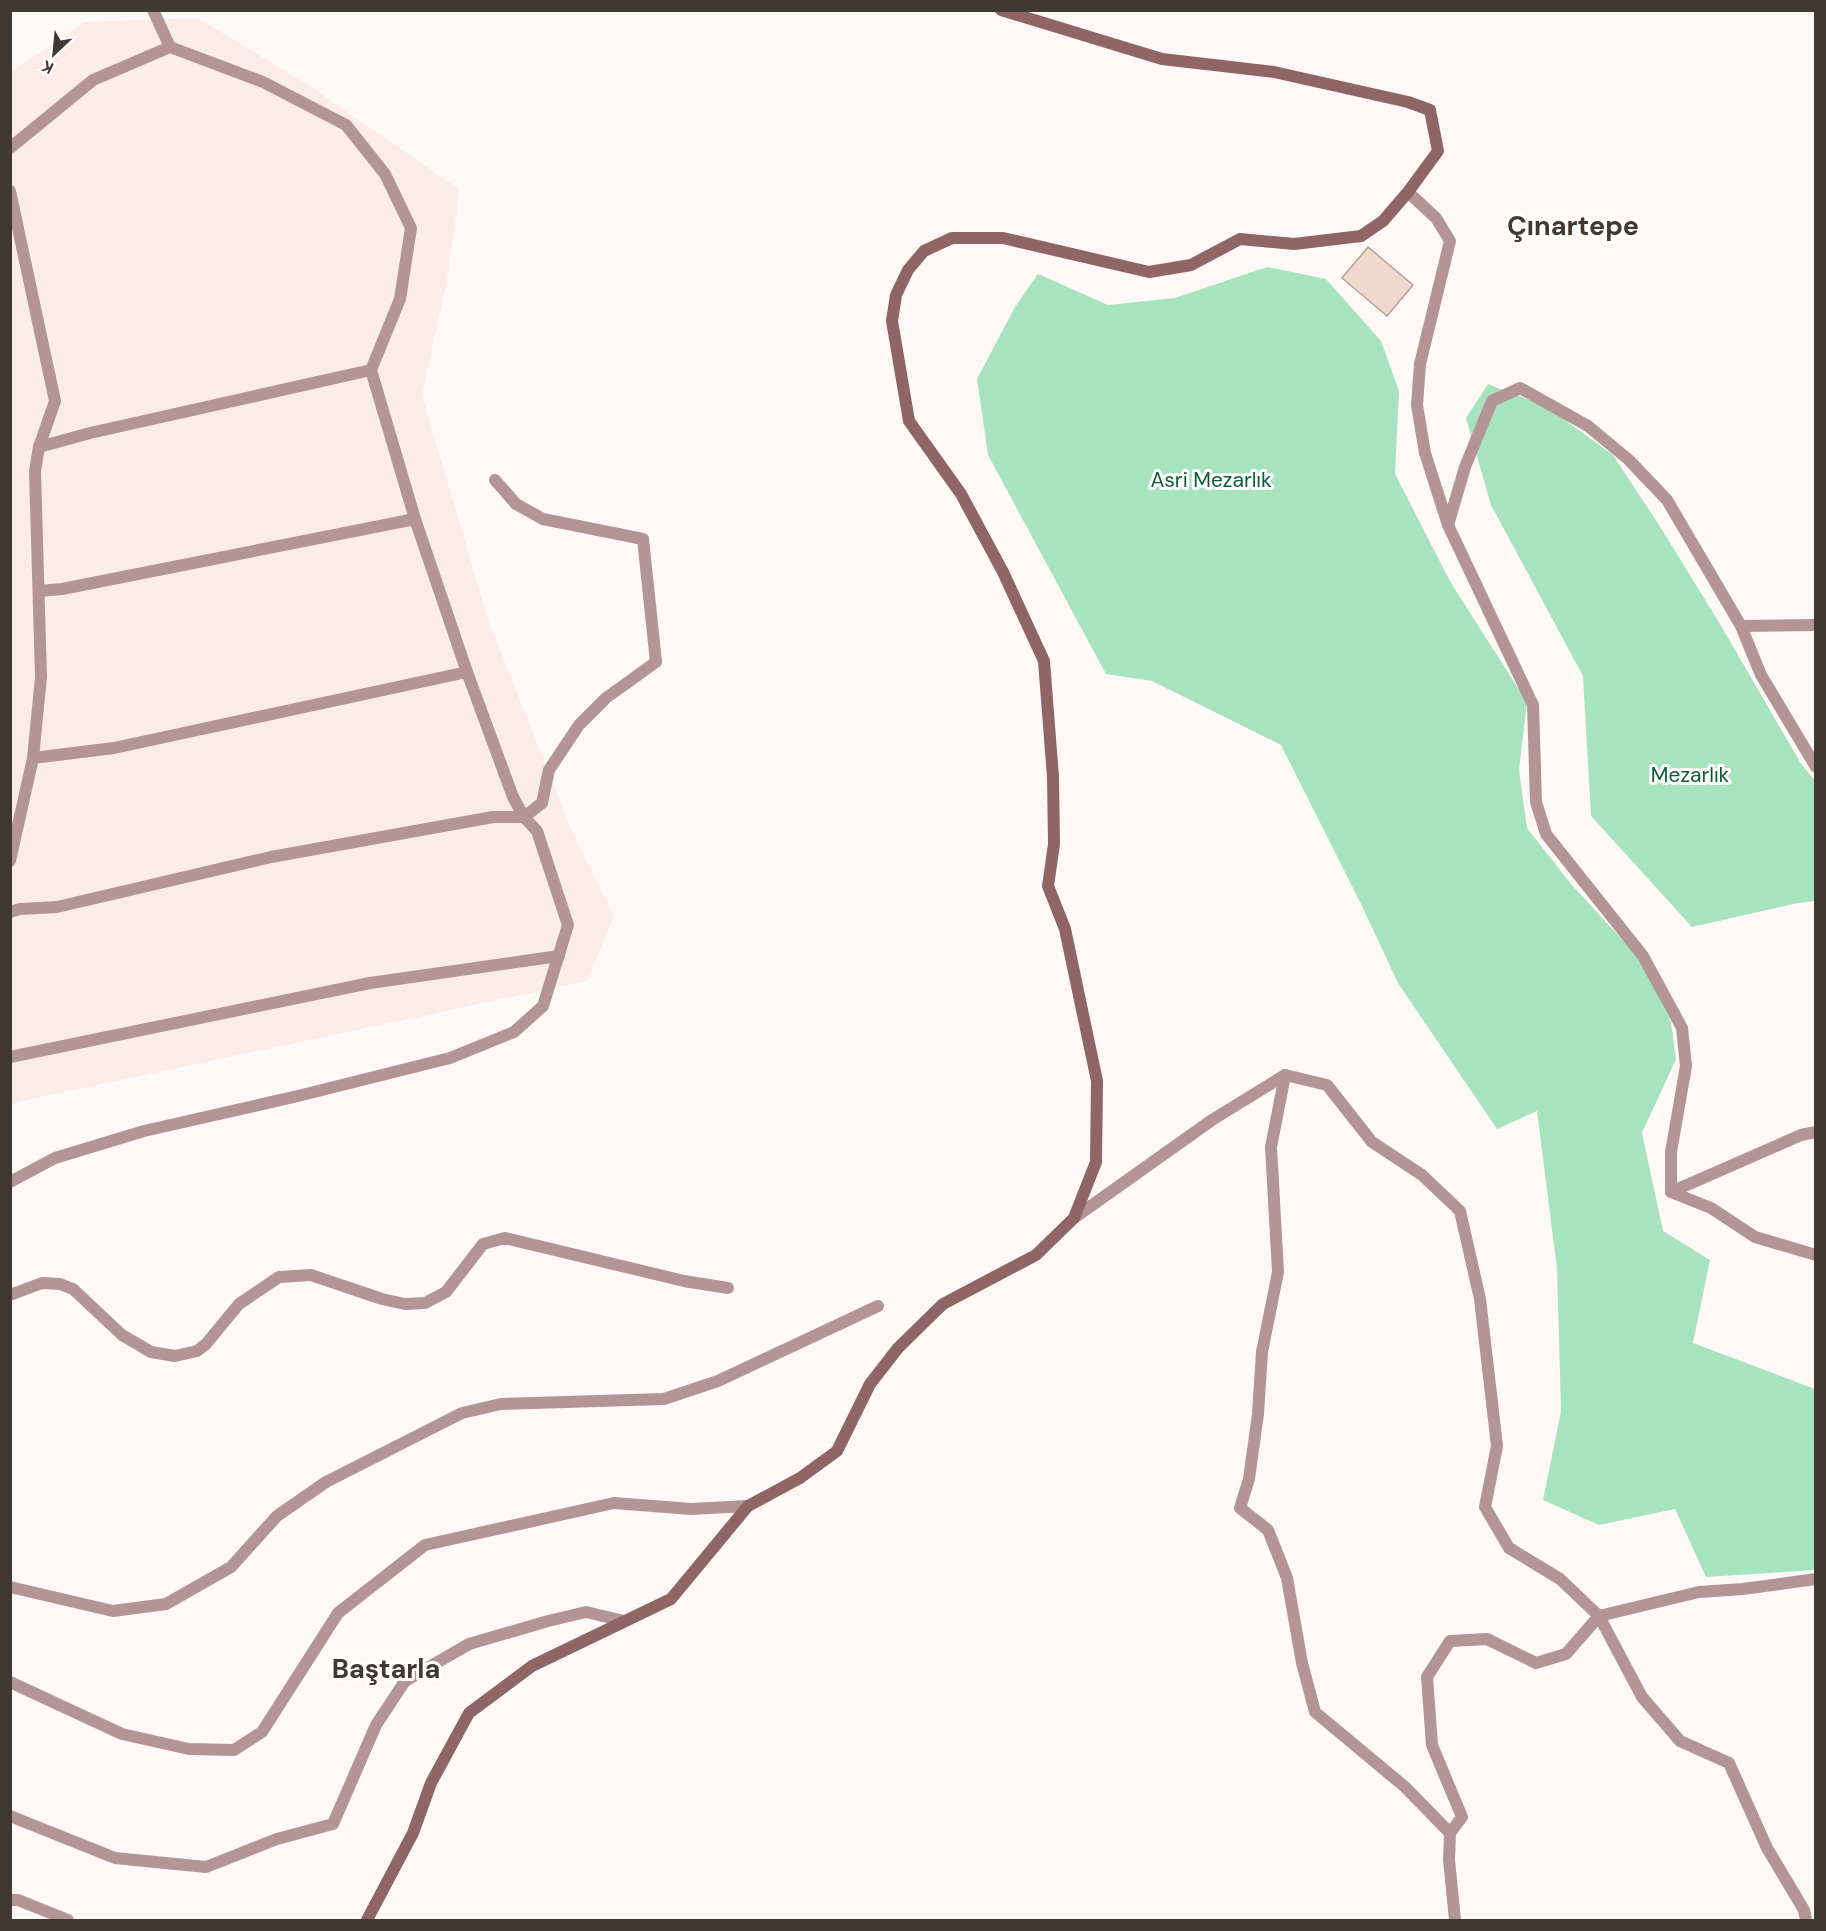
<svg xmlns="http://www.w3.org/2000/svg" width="1826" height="1931" viewBox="0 0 1826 1931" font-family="'DM Sans',sans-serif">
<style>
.industrial{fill:#fcece8}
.green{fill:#a8e3c0}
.building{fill:#f1d9d0;stroke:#b59f96;stroke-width:1.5}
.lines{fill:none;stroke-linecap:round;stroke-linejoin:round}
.minor{stroke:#b49595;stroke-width:12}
.tertiary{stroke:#b49595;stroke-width:12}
.secondary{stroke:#8f6565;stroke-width:12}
.labels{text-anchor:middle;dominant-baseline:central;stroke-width:6;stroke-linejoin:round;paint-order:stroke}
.park-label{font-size:21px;fill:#105a39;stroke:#fff}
.district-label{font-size:27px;font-weight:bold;fill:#413834;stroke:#fff}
</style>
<rect width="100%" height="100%" fill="#fef9f7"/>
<path class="industrial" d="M198,18L313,88L460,190L447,280L422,395L488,620L574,836L614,916L587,981L17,1102L11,1106L10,73L84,22Z"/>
<g class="green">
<path d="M1267,267L1326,279L1381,341L1399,391L1395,474L1451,583L1527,702L1519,770L1527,828L1571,884L1640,959L1671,1022L1676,1059L1642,1133L1663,1231L1710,1260L1693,1343L1815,1389V1570L1706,1577L1675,1509L1599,1525L1543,1500L1561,1411L1557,1269L1537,1111L1497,1129L1398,983L1362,906L1281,745L1152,681L1106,674L988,455L977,379L1015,307L1038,274L1108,305L1175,298Z"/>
<path d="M1488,384L1547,407L1613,455L1661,528L1720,624L1800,762L1815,781V901L1798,903L1692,927L1591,816L1583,676L1491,505L1466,418Z"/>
</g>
<path class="building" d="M1368,247L1413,285L1387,316L1342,278Z"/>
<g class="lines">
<g class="minor">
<path d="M10,148L93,80L170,47L263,82L346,125L385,174L411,228L400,299L371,370L415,519L467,672L513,797L524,817L537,831L568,925L543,1006L514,1032L450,1058L298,1096L144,1131L55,1158L10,1182"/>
<path d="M10,191L55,401L39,447"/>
<path d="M1408,192L1436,218L1450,241L1420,364L1417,405L1425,453L1448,525L1533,705L1536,802L1546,834L1643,956L1682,1028L1686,1066L1671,1152V1192L1711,1208L1755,1237L1816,1255"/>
<path d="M1448,525L1465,467L1492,401L1520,388L1588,426L1629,460L1667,500L1741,626L1761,675L1816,767"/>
<path d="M39,591L62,589L415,519"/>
<path d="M1741,626L1816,625"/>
<path d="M33,758L114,748L467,672"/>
<path d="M10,861L33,758L41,677L35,471L39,447L90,433L371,370"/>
<path d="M10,912L20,909L57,907L271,857L493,817H524L542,803L549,770L579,725L606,698L656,662L643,539L543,519L516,504L495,480"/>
<path d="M10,1057L370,983L559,956"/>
<path d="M1285,1075L1271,1147L1278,1272L1262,1352L1258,1414L1249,1479L1240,1508L1268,1530L1287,1578L1302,1663L1315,1712L1405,1787L1450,1833L1462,1817L1432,1745L1427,1677L1450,1641L1487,1639L1536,1663L1566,1654L1599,1616L1699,1592L1743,1589L1816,1579"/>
<path d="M1671,1192L1801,1135L1816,1132"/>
<path d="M1074,1218L1212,1120L1285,1075L1327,1085L1372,1142L1422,1175L1460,1211L1480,1299L1497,1446L1485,1507L1509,1548L1560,1579L1599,1616L1642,1697L1680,1741L1729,1763L1767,1848L1804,1910L1806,1920"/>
<path d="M10,1295L42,1283L60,1284L73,1289L122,1335L151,1352L175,1356L197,1351L206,1344L239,1304L279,1277L311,1275L382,1299L405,1304L425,1303L446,1292L483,1244L505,1238L684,1281L728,1288"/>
<path d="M10,1587L113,1611L166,1604L231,1567L277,1516L326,1482L462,1413L501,1404L664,1399L718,1381L878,1306"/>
<path d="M10,1682L122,1734L189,1749L234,1750L262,1732L338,1613L425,1545L614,1503L691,1509L748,1506"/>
<path d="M10,1816L115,1858L206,1867L277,1839L333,1824L376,1725L405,1681L469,1644L548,1621L586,1612L624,1621"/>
<path d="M1450,1833L1449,1860L1455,1920"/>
<path d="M10,1900H18L68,1920"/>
</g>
<path class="tertiary" d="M153,10L170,47"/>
<path class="secondary" d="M367,1920L413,1833L431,1783L469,1713L532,1666L671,1599L748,1506L800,1478L837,1451L870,1384L898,1348L943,1304L1036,1255L1074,1218L1096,1162L1097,1081L1065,929L1048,886L1054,844L1053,777L1044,661L1003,572L961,494L909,421L892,321L896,295L908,270L924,251L952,238H1003L1149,272L1191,265L1240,239L1294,244L1361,236L1383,221L1408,192L1438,151L1430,110L1408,102L1274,72L1162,59L1001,10"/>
</g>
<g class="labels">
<g class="park-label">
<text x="1211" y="480">Asri Mezarlık</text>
<text x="1690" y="775">Mezarlık</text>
</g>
<g class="district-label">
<text x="1573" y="225">Çınartepe</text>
<text x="386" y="1668">Baştarla</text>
</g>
</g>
<rect width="1826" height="1931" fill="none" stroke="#413834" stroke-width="24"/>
<g transform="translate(54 54) rotate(206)" stroke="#ffffff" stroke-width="4.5" paint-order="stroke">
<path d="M0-4.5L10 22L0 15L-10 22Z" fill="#413834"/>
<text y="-9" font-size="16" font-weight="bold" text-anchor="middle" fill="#413834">K</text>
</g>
</svg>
